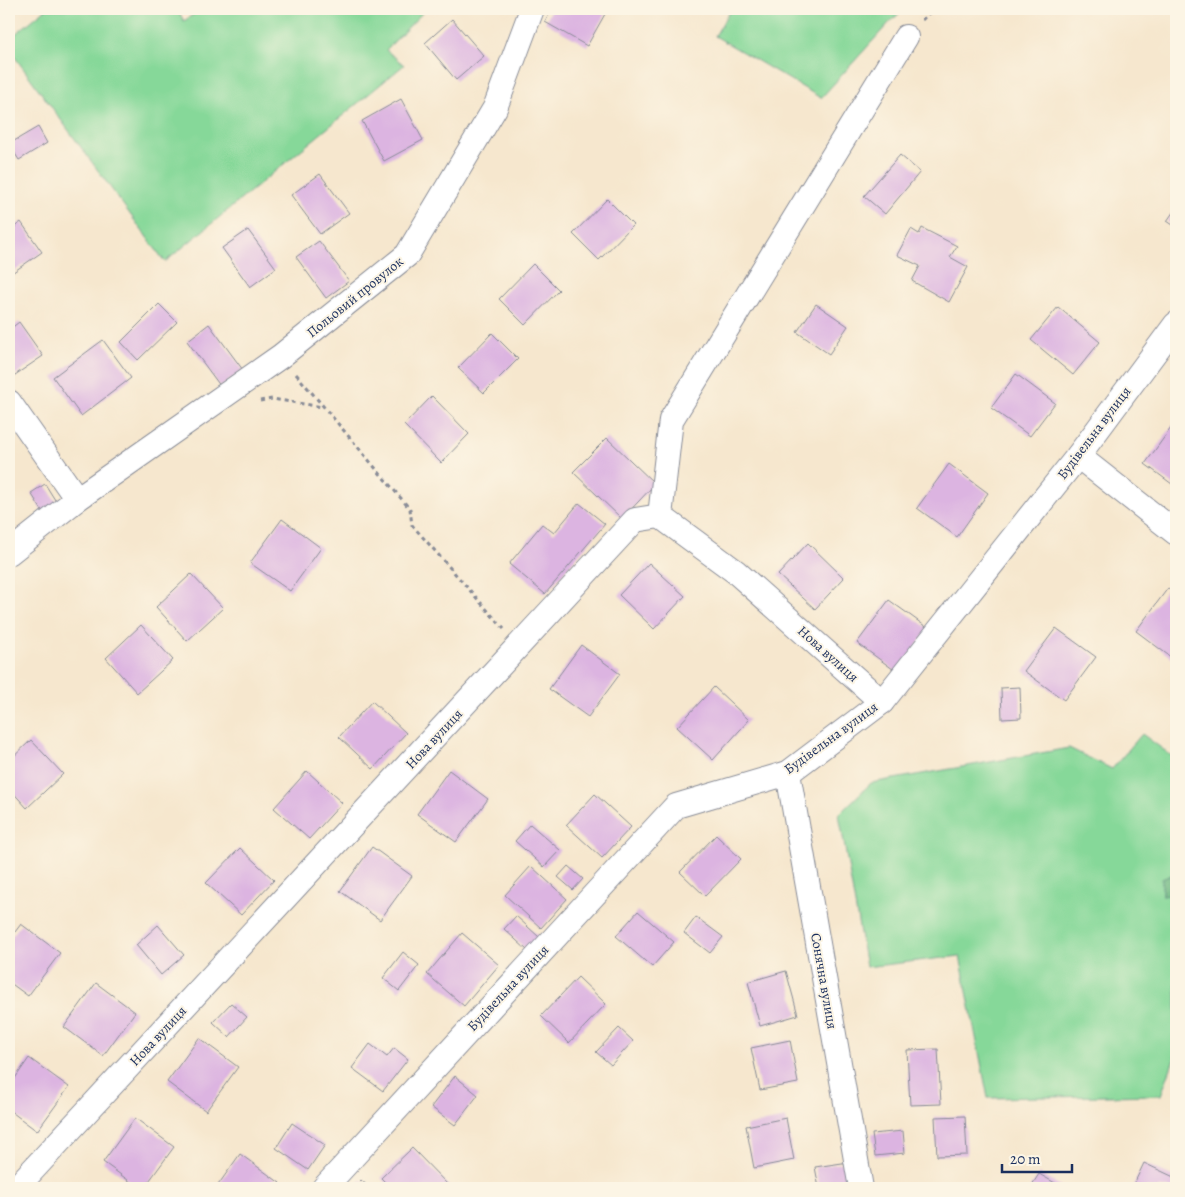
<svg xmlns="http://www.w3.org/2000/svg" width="1185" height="1197" viewBox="0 0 1185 1197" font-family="Alegreya,serif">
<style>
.green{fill:#86d899;stroke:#50847c}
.forest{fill:#6cb881;stroke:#447470}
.building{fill:#dcb4e1}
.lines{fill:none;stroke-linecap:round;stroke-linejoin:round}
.street-casing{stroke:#888b96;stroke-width:26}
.path{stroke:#888b96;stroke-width:3;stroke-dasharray:4 4;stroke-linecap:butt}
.street{stroke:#fff;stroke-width:24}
.labels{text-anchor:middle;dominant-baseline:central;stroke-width:4;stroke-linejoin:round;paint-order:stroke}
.street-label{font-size:14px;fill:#1b2f5e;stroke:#fcf5e5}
</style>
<rect width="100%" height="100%" fill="#fcf5e5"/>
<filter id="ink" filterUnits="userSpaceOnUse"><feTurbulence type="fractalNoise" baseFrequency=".02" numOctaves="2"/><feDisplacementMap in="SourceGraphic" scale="10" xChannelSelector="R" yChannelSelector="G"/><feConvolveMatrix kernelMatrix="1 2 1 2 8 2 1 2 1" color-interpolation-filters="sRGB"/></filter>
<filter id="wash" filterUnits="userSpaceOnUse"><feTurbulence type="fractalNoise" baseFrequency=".0096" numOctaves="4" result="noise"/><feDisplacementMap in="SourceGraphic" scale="20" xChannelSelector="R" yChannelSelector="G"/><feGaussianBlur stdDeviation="1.12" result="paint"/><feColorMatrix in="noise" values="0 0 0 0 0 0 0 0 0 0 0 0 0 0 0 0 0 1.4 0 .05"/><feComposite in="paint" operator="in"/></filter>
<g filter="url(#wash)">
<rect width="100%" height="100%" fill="#f6e7ce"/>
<g class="green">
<path d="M46,9H177L184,21L201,9H426L386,50L404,65L165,262L9,49V39Z"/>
<path d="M731,9H904L889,23L821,98L715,36Z"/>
<path d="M1142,734L1176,759V873L1163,879L1162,895L1176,894V1054L1161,1095L988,1098L960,956L866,967L839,814L871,783L1069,748L1112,769Z"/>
</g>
<path class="forest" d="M1176,873V894L1162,896V879Z"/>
<g id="blocks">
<g class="building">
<path d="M552,9H595L605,14L587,46L545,22Z"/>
<path d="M452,19L484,56L456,80L425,43Z"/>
<path d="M401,99L423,140L384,161L362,121Z"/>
<path d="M38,127L47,143L19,160L9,144Z"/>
<path d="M900,155L920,172L885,214L864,196Z"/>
<path d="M320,174L349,213L320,234L291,195Z"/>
<path d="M607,199L633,225L599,260L573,234Z"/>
<path d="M1176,208V227L1167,221Z"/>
<path d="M21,222L42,252L9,275V231Z"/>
<path d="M922,228L957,246L950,257L968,267L949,302L912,281L920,266L897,255L911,229L919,234Z"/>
<path d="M248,230L276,268L250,287L222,248Z"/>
<path d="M319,241L349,281L326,298L296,257Z"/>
<path d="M533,264L559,290L525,325L499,299Z"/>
<path d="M159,304L177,322L138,360L121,342Z"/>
<path d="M816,304L848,326L829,354L797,332Z"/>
<path d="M1058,307L1100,342L1073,375L1031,340Z"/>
<path d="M19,322L43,356L9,379V330Z"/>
<path d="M209,324L243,370L221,387L187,341Z"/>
<path d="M492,333L518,359L484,393L458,368Z"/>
<path d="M103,340L131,378L81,416L53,377Z"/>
<path d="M1016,374L1055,403L1030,436L991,408Z"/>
<path d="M432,396L469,434L441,463L404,425Z"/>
<path d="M1176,421V487L1145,464Z"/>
<path d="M607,438L655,484L622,519L573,472Z"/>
<path d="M949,464L988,493L957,537L917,508Z"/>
<path d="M45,484L60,508L46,517L31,493Z"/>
<path d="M579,503L605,524L545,594L509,564L542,524L554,533Z"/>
<path d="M282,519L321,548L290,591L250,563Z"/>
<path d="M808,543L844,578L815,609L778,575Z"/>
<path d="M649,563L685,596L654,629L619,595Z"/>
<path d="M191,574L223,608L187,641L156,607Z"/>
<path d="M1168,588L1176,594V661L1136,631Z"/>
<path d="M889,600L929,629L897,672L857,643Z"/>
<path d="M141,625L173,660L137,693L106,658Z"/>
<path d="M1056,628L1096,657L1064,700L1024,671Z"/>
<path d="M581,645L620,674L588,717L549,689Z"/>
<path d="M714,687L749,720L713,760L677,727Z"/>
<path d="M1020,687L1021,718L1002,719L1001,688Z"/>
<path d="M372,701L406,733L373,769L339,737Z"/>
<path d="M31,740L63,774L27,808L9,788V761Z"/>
<path d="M449,770L488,799L456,842L417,814Z"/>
<path d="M307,771L342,803L309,839L274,808Z"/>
<path d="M595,794L631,827L602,858L566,825Z"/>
<path d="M530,824L560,850L544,867L515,841Z"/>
<path d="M716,835L741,859L705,896L680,872Z"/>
<path d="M372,847L412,876L380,920L340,891Z"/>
<path d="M240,848L274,880L241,915L206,883Z"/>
<path d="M531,866L567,899L541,928L505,895Z"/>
<path d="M568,866L583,879L573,890L558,877Z"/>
<path d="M638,911L674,942L652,967L616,936Z"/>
<path d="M516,916L539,937L527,950L504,929Z"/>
<path d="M696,917L723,937L710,953L684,933Z"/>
<path d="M21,924L60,953L28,996L9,982V940Z"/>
<path d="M158,925L184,955L161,975L136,945Z"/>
<path d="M462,933L499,965L464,1006L427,974Z"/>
<path d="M403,952L419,965L399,991L383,978Z"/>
<path d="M786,971L798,1015L760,1026L748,982Z"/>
<path d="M578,977L606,1004L569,1043L541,1016Z"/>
<path d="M96,983L135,1012L103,1056L64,1027Z"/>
<path d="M231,1003L247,1017L229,1037L213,1022Z"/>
<path d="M619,1028L633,1041L611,1065L596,1052Z"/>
<path d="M199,1038L238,1067L206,1111L167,1082Z"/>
<path d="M790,1040L798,1083L760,1090L751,1048Z"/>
<path d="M370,1044L387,1057L394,1048L408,1059L383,1091L352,1068Z"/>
<path d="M938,1049L941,1104L910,1105L907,1050Z"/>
<path d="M29,1058L69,1087L37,1131L9,1110V1087Z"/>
<path d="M455,1076L478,1095L455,1125L431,1107Z"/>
<path d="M965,1116L967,1155L937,1156L935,1117Z"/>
<path d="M135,1118L174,1147L144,1188H139L103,1162Z"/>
<path d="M786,1118L794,1160L754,1168L746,1126Z"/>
<path d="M292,1123L325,1145L308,1170L276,1148Z"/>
<path d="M903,1131L905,1153L875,1156L872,1134Z"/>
<path d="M412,1148L450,1187L449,1188H391L381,1178Z"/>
<path d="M240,1154L280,1183L276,1188H216Z"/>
<path d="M849,1162L852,1185L819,1188L815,1167Z"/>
<path d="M1144,1163L1176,1178V1188H1139L1133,1186Z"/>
<path d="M1039,1174L1064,1188H1030Z"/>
<path d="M361,1180L370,1188H353Z"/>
</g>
</g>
</g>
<g filter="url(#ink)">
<use href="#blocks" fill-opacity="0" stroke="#888b96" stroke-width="1"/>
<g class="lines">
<defs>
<g id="street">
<path d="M9,402L77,499"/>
<path d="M1078,456L1176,533"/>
<path d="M660,516L671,420L906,37"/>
<path d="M9,553L77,499L281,356L407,255L495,108L532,9"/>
<path d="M788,773L861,1188"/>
<path d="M16,1188L635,520L660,516L736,572L882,702"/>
<path d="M324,1188L676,806L788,773L882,702L1078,456L1176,324"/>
</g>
</defs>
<use href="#street" class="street-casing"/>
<g class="path">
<path d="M922,20L933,9"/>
<path d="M296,374L410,509L412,525L504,629"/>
<path d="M260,401L272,399L323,407"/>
</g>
<use href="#street" class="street"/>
</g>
</g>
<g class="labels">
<g class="street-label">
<text transform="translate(355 297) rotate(-39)">Польовий провулок</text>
<text transform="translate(1094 433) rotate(-53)">Будівельна вулиця</text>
<text transform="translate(828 654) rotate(42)">Нова вулиця</text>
<text transform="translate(831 738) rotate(-36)">Будівельна вулиця</text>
<text transform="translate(434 739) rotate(-47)">Нова вулиця</text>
<text transform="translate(824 981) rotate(80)">Сонячна вулиця</text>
<text transform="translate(508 988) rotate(-47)">Будівельна вулиця</text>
<text transform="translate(158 1036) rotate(-47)">Нова вулиця</text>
</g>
</g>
<rect width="1185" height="1197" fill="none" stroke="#fcf5e5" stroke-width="30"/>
<path d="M1002 1164v8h70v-8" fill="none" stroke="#1b2f5e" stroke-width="2.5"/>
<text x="1010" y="1164" font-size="15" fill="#1b2f5e" stroke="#fcf5e5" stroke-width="4" paint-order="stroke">20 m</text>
</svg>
